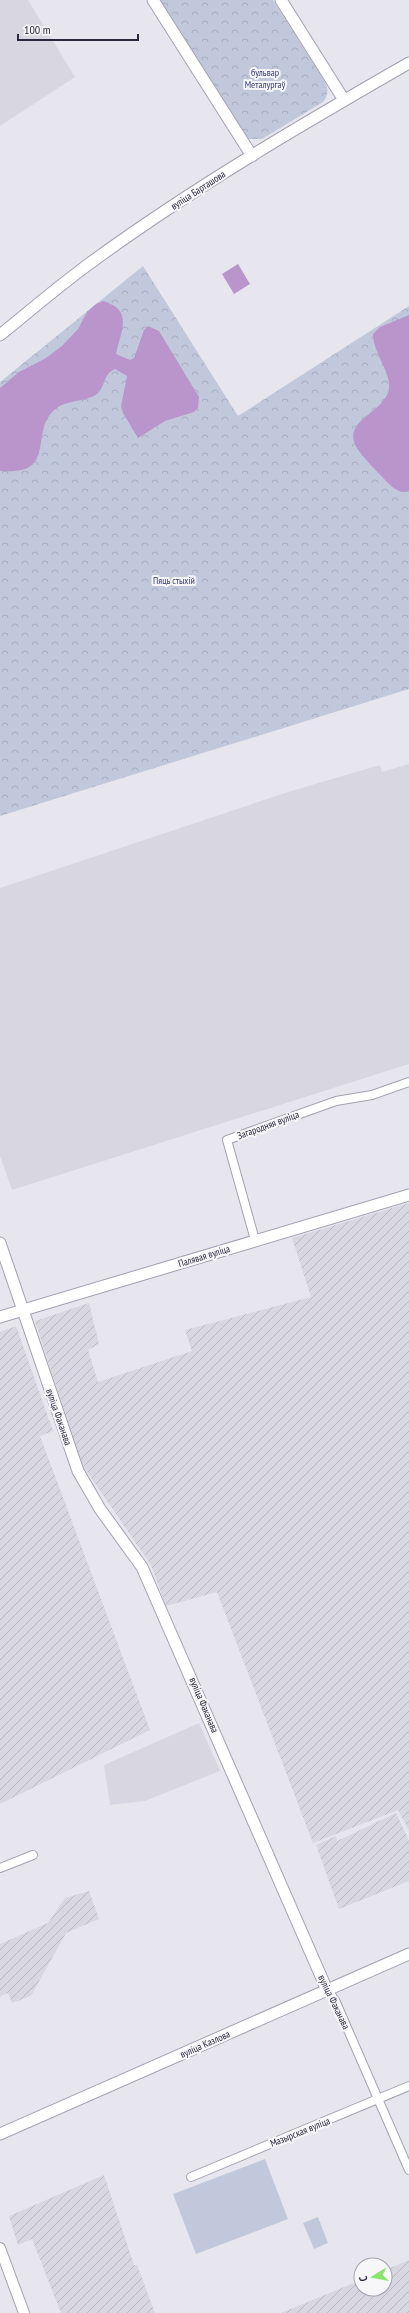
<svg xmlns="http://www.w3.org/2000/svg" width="409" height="2313" viewBox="0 0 409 2313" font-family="'PT Sans Narrow',sans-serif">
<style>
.built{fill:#d8d7e1}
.industrial{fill:url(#industrial-furrows)}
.park{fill:url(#park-crowns)}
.pitch{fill:#c2c8dc}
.water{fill:#b995cc}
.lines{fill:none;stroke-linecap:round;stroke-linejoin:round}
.minor-casing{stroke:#a4a1af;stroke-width:10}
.tertiary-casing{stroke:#a4a1af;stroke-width:12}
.secondary-casing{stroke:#a3a0b2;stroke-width:13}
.minor{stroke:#fff;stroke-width:8}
.tertiary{stroke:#fff;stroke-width:10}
.secondary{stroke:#fff;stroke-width:11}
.labels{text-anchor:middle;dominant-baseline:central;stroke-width:4;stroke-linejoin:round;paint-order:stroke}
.park-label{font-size:10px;fill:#353b71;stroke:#f7f7fa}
.street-label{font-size:10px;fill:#2c273e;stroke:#f7f7fa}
</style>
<defs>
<pattern id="industrial-furrows" width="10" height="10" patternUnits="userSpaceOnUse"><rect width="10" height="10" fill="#d8d7e1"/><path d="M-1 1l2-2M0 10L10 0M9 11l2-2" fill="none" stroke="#bab9c2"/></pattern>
<pattern id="park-crowns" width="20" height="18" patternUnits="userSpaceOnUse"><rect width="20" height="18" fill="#c2c8dc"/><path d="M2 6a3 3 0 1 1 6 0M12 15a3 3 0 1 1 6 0" fill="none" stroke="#a7acbe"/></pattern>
</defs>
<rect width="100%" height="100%" fill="#e7e6ee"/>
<g class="built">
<path d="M0,0H28L75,77L0,126Z"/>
<path d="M409,764V1064L12,1190L0,1156V888L288,792L380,765L382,772Z"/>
<path d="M199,1723L220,1771L145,1801L110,1805L104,1765Z"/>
</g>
<g class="industrial">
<path d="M409,1203V1831L398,1810L313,1843L217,1592L166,1606L151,1565L81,1463L35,1321L89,1303L99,1344L88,1350L98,1382L192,1351L185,1330L311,1297L292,1238Z"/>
<path d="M16,1326L53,1431L40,1436L150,1730L0,1804V1332Z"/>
<path d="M396,1813L409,1841V1881L339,1909L316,1845L336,1836L337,1841Z"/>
<path d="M89,1891L99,1919L66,1933L31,1996L12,2003L8,1993L0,1996V1944L48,1923L65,1898Z"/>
<path d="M104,2175L134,2265H137L155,2313H61L32,2239L18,2245L9,2216Z"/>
<path d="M409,2260V2313H281L361,2280V2289H385V2270Z"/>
</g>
<g class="park">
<path d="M158,0H273L325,82C329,90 328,96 323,102L262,139H249L243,134Z"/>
<path d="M143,266L238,416L409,306V689L0,816V382Z"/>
</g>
<g class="pitch">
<path d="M265,2159L288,2219L196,2254L173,2194Z"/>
<path d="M318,2217L328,2243L314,2249L303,2223Z"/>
</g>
<g class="water">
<path d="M238,264L250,284L234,294L222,274Z"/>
<path d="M103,301C134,310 121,331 116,354L130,360L134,358L144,330L148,326L159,331L199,397L198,408L194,412L165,421L138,438L123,413L121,406L127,376L115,369C103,374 106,385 98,393C90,401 69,400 58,407C26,429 61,476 0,471V388L19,372L46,358L62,346L78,329L87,312L96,304Z"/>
<path d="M409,315V491C400,495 392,487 386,481C377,471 367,462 359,451C337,420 386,414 389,388C391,372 373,353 373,334L380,327Z"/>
</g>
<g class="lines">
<defs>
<g id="minor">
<path d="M255,1240L227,1140L336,1101L372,1095L409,1082"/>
<path d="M0,1868L33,1855"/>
<path d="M327,1990L335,2000L409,2170"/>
<path d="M191,2177L409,2086"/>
</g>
<path id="tertiary" d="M0,2248L24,2313"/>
<g id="secondary">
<path d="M153,0L252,156"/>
<path d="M281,0L344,100"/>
<path d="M0,335C31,310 61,284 93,261C193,188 301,125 409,63"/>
<path d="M0,1243L78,1471L100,1509L142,1567L327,1990"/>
<path d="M0,1317L409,1195"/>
<path d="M0,2134L409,1954"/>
</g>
</defs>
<use href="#minor" class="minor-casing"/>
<use href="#tertiary" class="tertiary-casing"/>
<use href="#secondary" class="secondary-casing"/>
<use href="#minor" class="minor"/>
<use href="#tertiary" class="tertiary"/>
<use href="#secondary" class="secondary"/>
</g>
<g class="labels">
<g class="park-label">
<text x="265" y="72">бульвар<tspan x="265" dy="12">Металургаў</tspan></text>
<text x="174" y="580">Пяць стыхій</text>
</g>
<g class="street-label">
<text transform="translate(198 190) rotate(-33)">вуліца Барташова</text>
<text transform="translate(268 1125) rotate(-20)">Загародняя вуліца</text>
<text transform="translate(204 1256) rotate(-17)">Палявая вуліца</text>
<text transform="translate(59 1417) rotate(71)">вуліца Факанава</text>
<text transform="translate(204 1705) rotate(67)">вуліца Факанава</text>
<text transform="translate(334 2002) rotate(64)">вуліца Факанава</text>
<text transform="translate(205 2044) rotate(-24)">вуліца Казлова</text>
<text transform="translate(300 2132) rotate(-22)">Мазырская вуліца</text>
</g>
</g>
<g transform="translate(373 2277) rotate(259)"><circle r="19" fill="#f7f7fa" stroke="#a6a4af"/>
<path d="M0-3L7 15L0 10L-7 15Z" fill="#8be46e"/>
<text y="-6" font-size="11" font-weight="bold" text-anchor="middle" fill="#2c273e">С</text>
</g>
<path d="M18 34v6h120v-6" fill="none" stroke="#2c273e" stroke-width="2"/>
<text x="24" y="34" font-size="12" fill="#2c273e" stroke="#f7f7fa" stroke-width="3" paint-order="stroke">100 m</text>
</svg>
